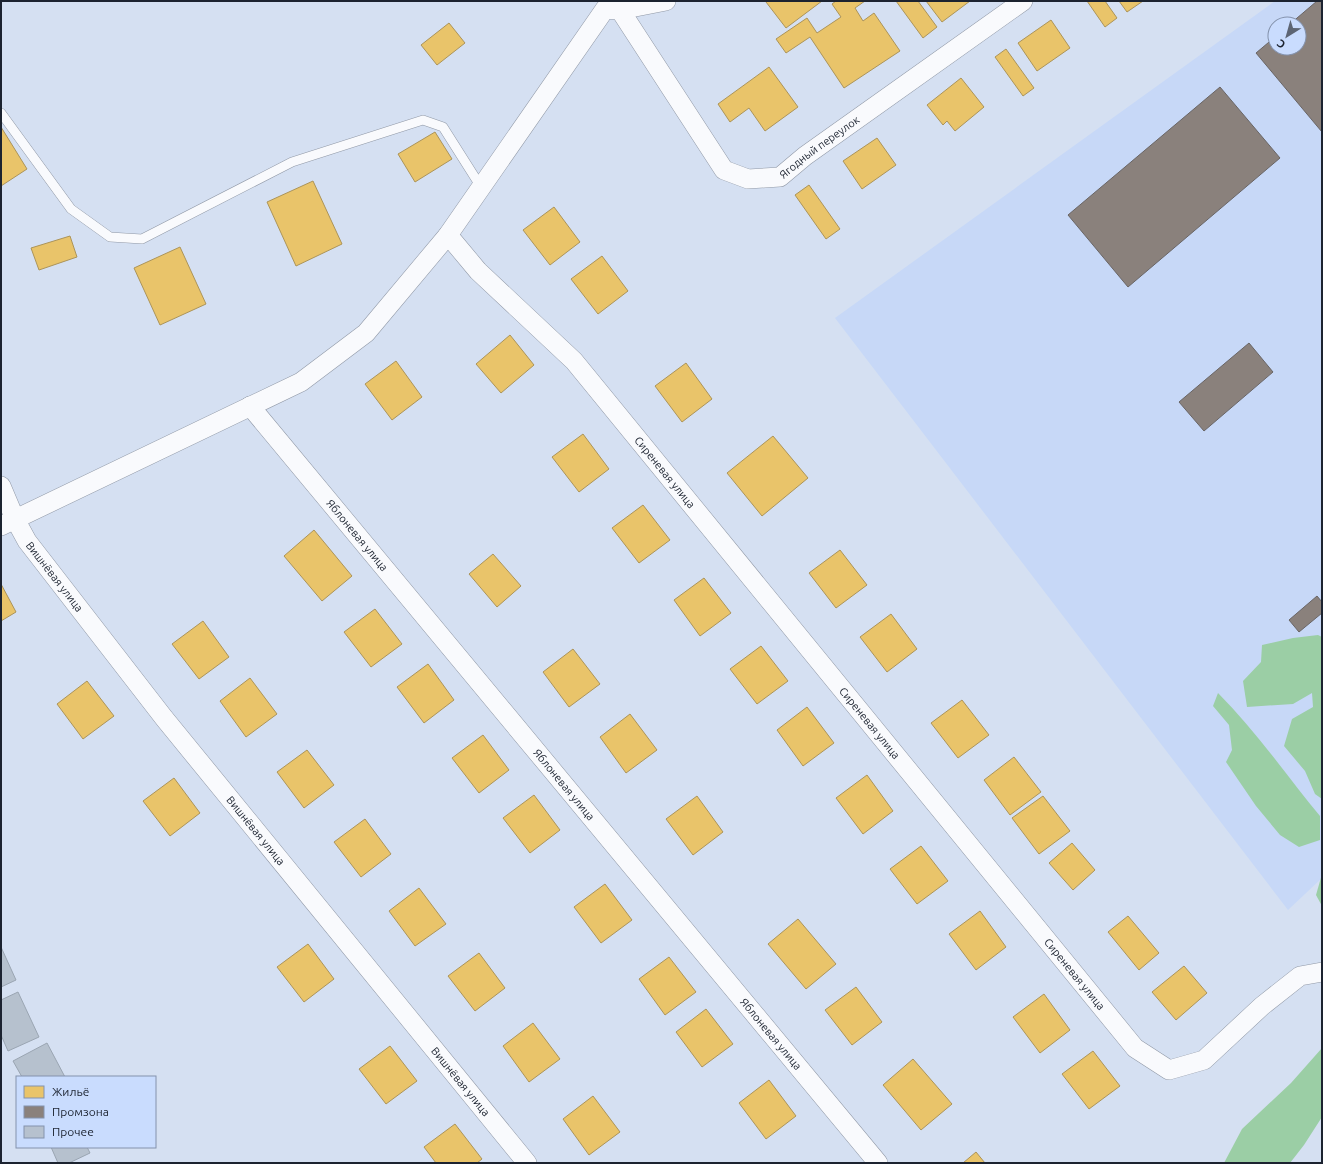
<svg xmlns="http://www.w3.org/2000/svg" width="1323" height="1164" viewBox="0 0 1323 1164" font-family="Ubuntu,sans-serif">
<style>
.built{fill:#c7d8f7;fill-rule:evenodd}
.forest{fill:#9bcea5}
.homes{fill:#e9c46a;stroke:#ac9459}
.industry{fill:#8a817c;stroke:#696565}
.building{fill:#b6c1ce;stroke:#9aa5b2}
.lines{fill:none;stroke-linecap:round;stroke-linejoin:round}
.lane-casing{stroke:#9098a6;stroke-width:10}
.street-casing{stroke:#9098a6;stroke-width:20}
.lane{stroke:#f9fafd;stroke-width:9}
.street{stroke:#f9fafd;stroke-width:19}
.labels{text-anchor:middle;dominant-baseline:central;stroke-width:4;stroke-linejoin:round;paint-order:stroke}
.street-label{font-size:11px;fill:#1c2330;stroke:#c9dcfe}
</style>
<rect width="100%" height="100%" fill="#d5e0f2"/>
<path class="built" d="M1275,1H1322V878L1288,910L835,318ZM1275,24H1299V48H1275Z"/>
<g class="forest">
<path d="M1318,635L1322,637V799L1315,794L1305,771L1284,746L1292,719L1313,707L1312,693L1293,704L1247,707L1243,681L1261,662L1262,645L1293,638Z"/>
<path d="M1218,693C1256,731 1286,775 1320,816V840L1299,847L1280,835L1256,806L1226,762L1232,750L1229,725L1213,706Z"/>
<path d="M1322,874V906L1316,895Z"/>
<path d="M1322,1048V1117L1304,1145L1290,1163H1224L1242,1129L1291,1083Z"/>
</g>
<g class="homes">
<path d="M767,1H822L786,28L766,2Z"/>
<path d="M836,1H865L855,8L863,21L874,13L900,51L844,88L810,37L786,53L776,39L807,18L817,33L841,17L832,4Z"/>
<path d="M896,1H918L937,27L923,38Z"/>
<path d="M926,1H970L942,22Z"/>
<path d="M1087,1H1105L1117,18L1105,27Z"/>
<path d="M1119,1H1143L1127,12Z"/>
<path d="M1051,20L1070,48L1037,71L1018,43Z"/>
<path d="M449,23L465,43L437,65L421,45Z"/>
<path d="M1006,49L1034,88L1023,96L995,57Z"/>
<path d="M769,67L798,107L765,131L749,108L730,122L718,104Z"/>
<path d="M961,78L984,107L955,131L947,121L943,125L927,105Z"/>
<path d="M1,127L27,169L1,186Z"/>
<path d="M435,132L452,159L415,182L398,154Z"/>
<path d="M877,138L896,165L862,189L843,161Z"/>
<path d="M313,181L342,244L296,266L267,202Z"/>
<path d="M809,185L840,229L826,239L795,195Z"/>
<path d="M554,207L580,242L550,265L523,230Z"/>
<path d="M70,236L77,257L39,270L31,248Z"/>
<path d="M180,247L206,304L160,325L134,268Z"/>
<path d="M602,256L628,291L598,314L571,279Z"/>
<path d="M510,335L534,365L501,393L476,364Z"/>
<path d="M396,361L422,397L392,420L365,384Z"/>
<path d="M686,363L712,399L682,422L655,386Z"/>
<path d="M583,434L609,469L579,492L552,457Z"/>
<path d="M773,436L808,478L762,516L727,473Z"/>
<path d="M643,505L670,540L639,563L612,528Z"/>
<path d="M314,530L352,576L322,601L284,556Z"/>
<path d="M840,550L867,585L836,608L809,573Z"/>
<path d="M493,554L521,586L497,607L469,574Z"/>
<path d="M704,578L731,613L700,636L674,600Z"/>
<path d="M1,584L16,612L1,621Z"/>
<path d="M375,609L402,644L371,667L344,632Z"/>
<path d="M891,614L917,649L887,672L860,637Z"/>
<path d="M203,621L229,657L199,679L172,644Z"/>
<path d="M761,646L788,681L757,704L730,669Z"/>
<path d="M573,649L600,684L569,707L543,672Z"/>
<path d="M428,664L454,700L424,723L397,687Z"/>
<path d="M250,678L277,714L246,737L220,701Z"/>
<path d="M87,681L114,716L83,739L57,704Z"/>
<path d="M962,700L989,735L958,758L931,723Z"/>
<path d="M807,707L834,743L803,766L777,730Z"/>
<path d="M630,714L657,750L626,773L600,737Z"/>
<path d="M483,735L509,770L479,793L452,758Z"/>
<path d="M307,750L334,785L304,808L277,772Z"/>
<path d="M1014,757L1041,792L1010,815L984,780Z"/>
<path d="M867,775L893,811L863,834L836,798Z"/>
<path d="M174,778L200,813L170,836L143,801Z"/>
<path d="M534,795L560,830L530,853L503,818Z"/>
<path d="M697,796L723,832L693,855L666,819Z"/>
<path d="M1043,796L1070,831L1039,854L1012,818Z"/>
<path d="M365,819L391,854L361,877L334,842Z"/>
<path d="M1072,843L1095,870L1073,890L1049,863Z"/>
<path d="M921,846L948,881L917,904L890,869Z"/>
<path d="M605,884L632,920L601,943L574,907Z"/>
<path d="M419,888L446,924L415,946L389,911Z"/>
<path d="M980,911L1006,947L976,970L949,934Z"/>
<path d="M1128,916L1159,953L1139,970L1108,932Z"/>
<path d="M798,919L836,964L806,989L768,944Z"/>
<path d="M308,944L334,979L304,1002L277,967Z"/>
<path d="M479,953L505,988L475,1011L448,976Z"/>
<path d="M669,957L696,992L665,1015L639,979Z"/>
<path d="M1184,966L1207,993L1176,1020L1152,992Z"/>
<path d="M856,987L882,1022L852,1045L825,1010Z"/>
<path d="M1044,994L1070,1030L1040,1053L1013,1017Z"/>
<path d="M706,1009L733,1044L702,1067L676,1032Z"/>
<path d="M533,1023L560,1059L529,1082L503,1046Z"/>
<path d="M390,1046L417,1081L386,1104L359,1069Z"/>
<path d="M1093,1051L1120,1086L1089,1109L1062,1074Z"/>
<path d="M913,1059L952,1104L921,1130L883,1085Z"/>
<path d="M769,1080L796,1116L766,1139L739,1103Z"/>
<path d="M593,1096L620,1132L589,1155L563,1119Z"/>
<path d="M455,1124L482,1159L477,1163H436L424,1147Z"/>
<path d="M976,1152L985,1163H963Z"/>
</g>
<g class="industry">
<path d="M1317,1H1322V132L1256,53L1275,37V48H1299V24H1290Z"/>
<path d="M1220,87L1280,158L1128,287L1068,215Z"/>
<path d="M1249,343L1273,372L1204,431L1179,402Z"/>
<path d="M1317,596L1322,602V613L1299,632L1289,620Z"/>
</g>
<g class="building">
<path d="M1,947L16,980L1,987Z"/>
<path d="M18,992L39,1037L8,1051L1,1035V1000Z"/>
<path d="M47,1043L65,1077H22L13,1061Z"/>
<path d="M51,1147H87L90,1153L69,1163H58Z"/>
</g>
<g class="lines">
<defs>
<path id="lane" d="M1,113L71,209L110,237L142,239L292,162L423,120L443,127L481,187"/>
<g id="street">
<path id="s1" d="M620,10L724,170L748,179L780,177L805,156L1023,1"/>
<path id="s2" d="M448,235L478,271L574,361L1135,1048L1169,1070L1204,1060L1262,1006L1300,976L1322,972"/>
<path id="s3" d="M250,406L878,1163"/>
<path id="s4" d="M1,486L15,519L27,541L164,718L527,1163"/>
<path d="M1,526L301,382L366,333L448,235L605,9L620,10L666,1"/>
</g>
</defs>
<use href="#lane" class="lane-casing"/>
<use href="#street" class="street-casing"/>
<use href="#lane" class="lane"/>
<use href="#street" class="street"/>
</g>
<g class="labels">
<g class="street-label">
<text stroke="none"><textPath href="#s1" startOffset="298">Ягодный переулок</textPath></text>
<text stroke="none"><textPath href="#s2" startOffset="322">Сиреневая улица</textPath></text>
<text stroke="none"><textPath href="#s3" startOffset="168">Яблоневая улица</textPath></text>
<text stroke="none"><textPath href="#s4" startOffset="106">Вишнёвая улица</textPath></text>
<text stroke="none"><textPath href="#s2" startOffset="646">Сиреневая улица</textPath></text>
<text stroke="none"><textPath href="#s3" startOffset="492">Яблоневая улица</textPath></text>
<text stroke="none"><textPath href="#s4" startOffset="430">Вишнёвая улица</textPath></text>
<text stroke="none"><textPath href="#s2" startOffset="970">Сиреневая улица</textPath></text>
<text stroke="none"><textPath href="#s3" startOffset="816">Яблоневая улица</textPath></text>
<text stroke="none"><textPath href="#s4" startOffset="754">Вишнёвая улица</textPath></text>
</g>
</g>
<rect width="1323" height="1164" fill="none" stroke="#1c2330" stroke-width="4"/>
<rect x="16" y="1076" width="140" height="72" fill="#c9dcfe" stroke="#8492ac"/>
<rect x="24" y="1086" width="20" height="12" fill="#e9c46a" stroke="#8492ac"/>
<text x="52" y="1096" font-size="12" fill="#1c2330">Жильё</text>
<rect x="24" y="1106" width="20" height="12" fill="#8a817c" stroke="#8492ac"/>
<text x="52" y="1116" font-size="12" fill="#1c2330">Промзона</text>
<rect x="24" y="1126" width="20" height="12" fill="#b6c1ce" stroke="#8492ac"/>
<text x="52" y="1136" font-size="12" fill="#1c2330">Прочее</text>
<g transform="translate(1287 36) rotate(217)"><circle r="19" fill="#c9dcfe" stroke="#8492ac"/>
<path d="M0-3L7 15L0 10L-7 15Z" fill="#5d6574"/>
<text y="-6" font-size="11" font-weight="bold" text-anchor="middle" fill="#1c2330">С</text>
</g>
</svg>
